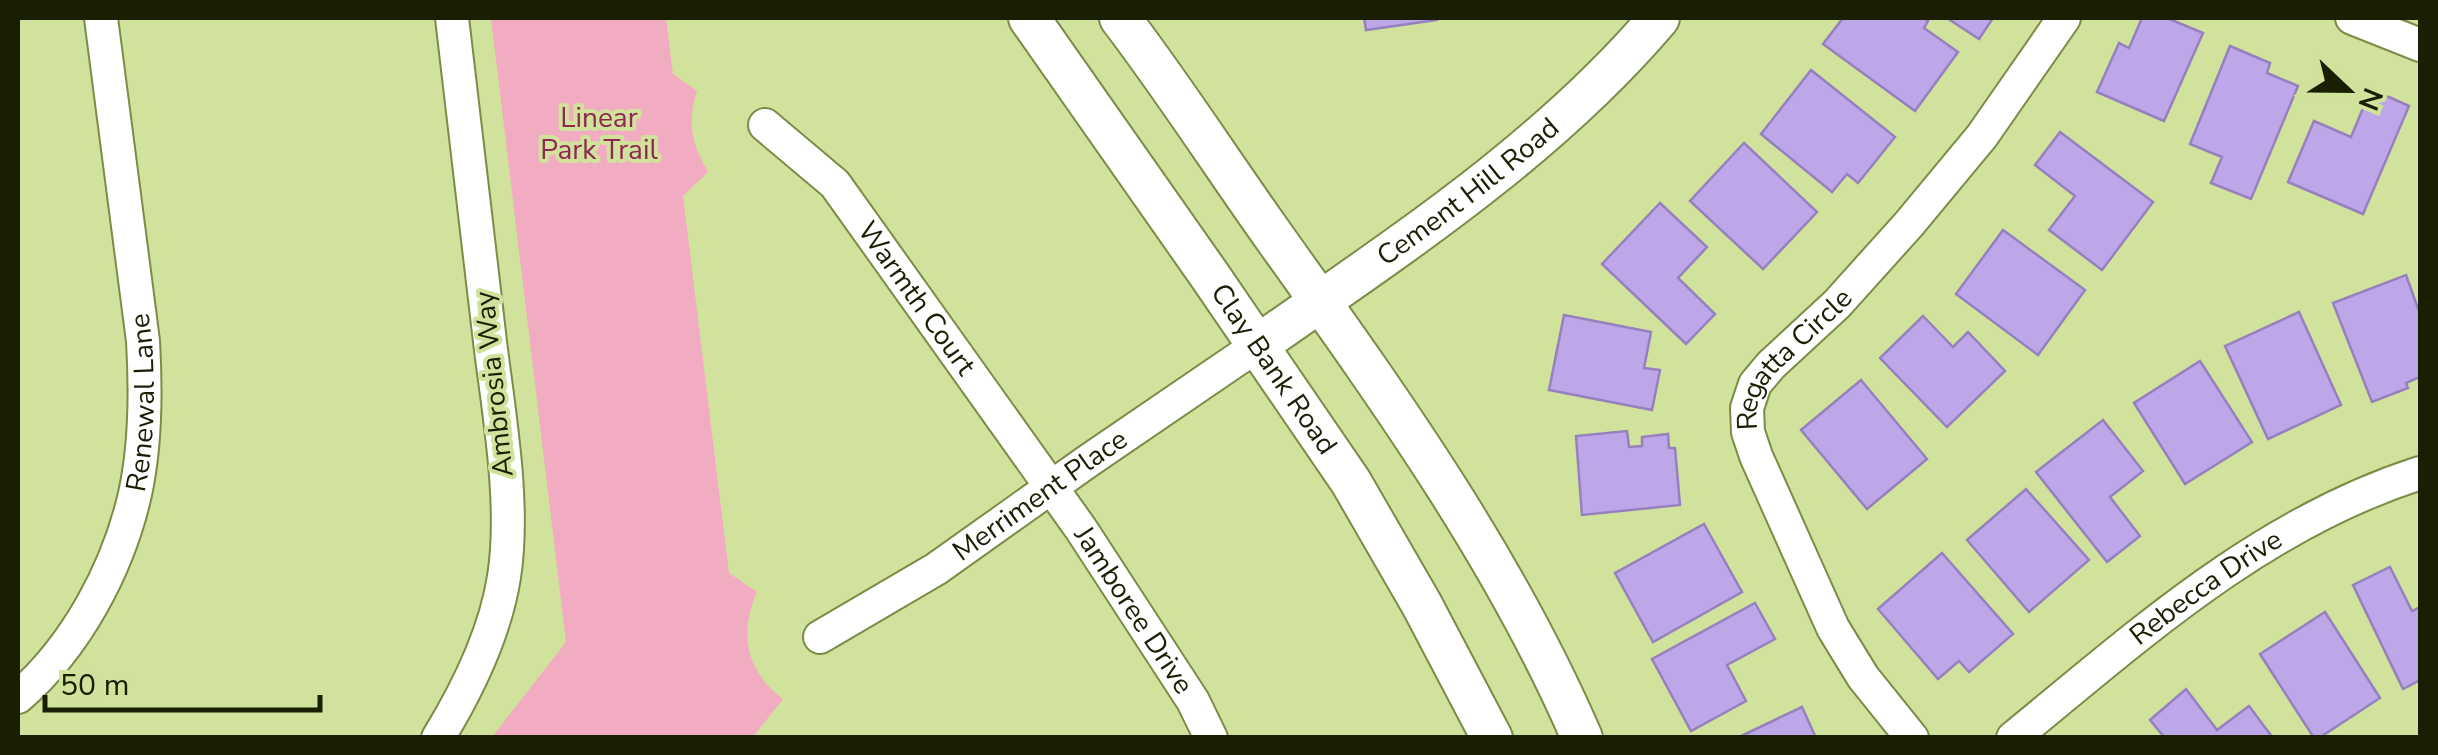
<svg xmlns="http://www.w3.org/2000/svg" width="2438" height="755" viewBox="0 0 2438 755" font-family="'Nunito Sans',sans-serif">
<style>
.green{fill:#f1acc1}
.building{fill:#bda7e8;stroke:#9680be;stroke-width:2.5}
.lines{fill:none;stroke-linecap:round;stroke-linejoin:round}
.minor-casing{stroke:#7c8b47;stroke-width:36}
.tertiary-casing{stroke:#7c8b47;stroke-width:44}
.minor{stroke:#fff;stroke-width:32}
.tertiary{stroke:#fff;stroke-width:40}
.labels{text-anchor:middle;dominant-baseline:central;stroke-width:8;stroke-linejoin:round;paint-order:stroke}
.park-label{font-size:28px;fill:#902752;stroke:#d0e29b}
.street-label{font-size:28px;fill:#1a1f04;stroke:#d0e29b}
</style>
<rect width="100%" height="100%" fill="#d0e29b"/>
<path class="green" d="M491,18H666L673,74L697,91C687,124 691,142 708,172L683,196L729,573L757,592C739,634 745,670 783,699L753,737H492L566,642Z"/>
<g class="building">
<path d="M1364,18H1437V20L1366,30Z"/>
<path d="M1843,18H1923L1928,21L1924,28L1958,52L1915,111L1823,44Z"/>
<path d="M1947,18H1993L1979,39Z"/>
<path d="M2142,18H2167L2203,33L2164,121L2097,92L2119,43L2129,48Z"/>
<path d="M2230,46L2270,63L2267,73L2298,86L2251,199L2211,183L2222,157L2190,144Z"/>
<path d="M1811,70L1895,137L1858,183L1847,174L1832,192L1761,134Z"/>
<path d="M2371,89L2409,106L2363,214L2288,182L2314,121L2351,137Z"/>
<path d="M2060,132L2153,202L2102,270L2049,230L2075,196L2035,165Z"/>
<path d="M1744,143L1817,212L1763,269L1690,201Z"/>
<path d="M1660,203L1707,247L1678,278L1715,314L1686,344L1602,264Z"/>
<path d="M2003,230L2085,290L2038,355L1956,294Z"/>
<path d="M2406,275L2420,314V377L2406,383L2408,388L2372,402L2333,303Z"/>
<path d="M2299,312L2341,405L2268,439L2225,346Z"/>
<path d="M1564,315L1651,332L1644,368L1660,370L1652,410L1549,390Z"/>
<path d="M1923,316L1953,347L1968,332L2005,371L1947,427L1880,358Z"/>
<path d="M2200,361L2252,442L2185,484L2134,403Z"/>
<path d="M1861,380L1927,459L1867,509L1801,430Z"/>
<path d="M2103,420L2143,471L2110,497L2140,536L2107,562L2036,472Z"/>
<path d="M1627,431L1629,447L1642,446V437L1668,434L1669,448H1675L1680,505L1582,515L1576,436Z"/>
<path d="M2026,489L2089,560L2029,612L1967,540Z"/>
<path d="M1704,524L1742,592L1653,642L1615,573Z"/>
<path d="M1942,553L2013,634L1969,672L1959,661L1938,679L1878,609Z"/>
<path d="M2390,567L2412,611L2420,607V680L2403,689L2353,585Z"/>
<path d="M1755,603L1775,639L1727,665L1746,701L1691,731L1652,659Z"/>
<path d="M2325,612L2380,698L2319,738H2314L2260,654Z"/>
<path d="M2186,689L2217,730L2249,706L2273,738H2165L2150,720Z"/>
<path d="M1802,707L1816,738H1737Z"/>
</g>
<g class="lines">
<defs>
<g id="minor">
<path d="M2352,18L2420,45"/>
<path id="s1" d="M765,125L835,184L1081,529L1193,701L1211,738"/>
<path id="s2" d="M820,637L936,569L1088,461L1258,345"/>
<path id="s3" d="M18,697C76,647 118,569 135,494C146,444 146,392 143,341L101,18"/>
<path d="M438,738C468,689 495,634 504,577C515,507 500,420 491,350C478,239 465,128 452,18"/>
<path id="s4" d="M1912,738L1863,677L1833,628L1756,456L1748,432L1747,408L1755,384L1771,365L1837,304L1909,224L1982,136L2064,18"/>
<path id="s5" d="M2013,738C2140,634 2261,524 2420,473"/>
</g>
<g id="tertiary">
<path id="s6" d="M1029,18L1210,276L1351,482L1422,605L1492,738"/>
<path d="M1120,18C1175,90 1224,167 1277,241C1389,398 1505,559 1582,738"/>
<path id="s7" d="M1258,345C1399,246 1547,150 1659,18"/>
</g>
</defs>
<use href="#minor" class="minor-casing"/>
<use href="#tertiary" class="tertiary-casing"/>
<use href="#minor" class="minor"/>
<use href="#tertiary" class="tertiary"/>
</g>
<g class="labels">
<g class="park-label">
<text x="599" y="118">Linear<tspan x="599" dy="32">Park Trail</tspan></text>
</g>
<g class="street-label">
<text stroke="none"><textPath href="#s7" startOffset="260">Cement Hill Road</textPath></text>
<text stroke="none"><textPath href="#s1" startOffset="232">Warmth Court</textPath></text>
<text stroke="none"><textPath href="#s4" startOffset="440">Regatta Circle</textPath></text>
<text stroke="none"><textPath href="#s6" startOffset="428">Clay Bank Road</textPath></text>
<text transform="translate(494 384) rotate(-96)">Ambrosia Way</text>
<text stroke="none"><textPath href="#s3" startOffset="330">Renewal Lane</textPath></text>
<text stroke="none"><textPath href="#s2" startOffset="262">Merriment Place</textPath></text>
<text stroke="none"><textPath href="#s5" startOffset="245">Rebecca Drive</textPath></text>
<text stroke="none"><textPath href="#s1" startOffset="612">Jamboree Drive</textPath></text>
</g>
</g>
<rect width="2438" height="755" fill="none" stroke="#1a1f04" stroke-width="40"/>
<g transform="translate(2348 90) rotate(112)" stroke="#d0e29b" stroke-width="8" paint-order="stroke">
<path d="M0-8L18 38L0 25L-18 38Z" fill="#1a1f04"/>
<text y="-15" font-size="28" font-weight="bold" text-anchor="middle" fill="#1a1f04">N</text>
</g>
<path d="M45 695v15h275v-15" fill="none" stroke="#1a1f04" stroke-width="5"/>
<text x="60" y="695" font-size="30" fill="#1a1f04" stroke="#d0e29b" stroke-width="8" paint-order="stroke">50 m</text>
</svg>
